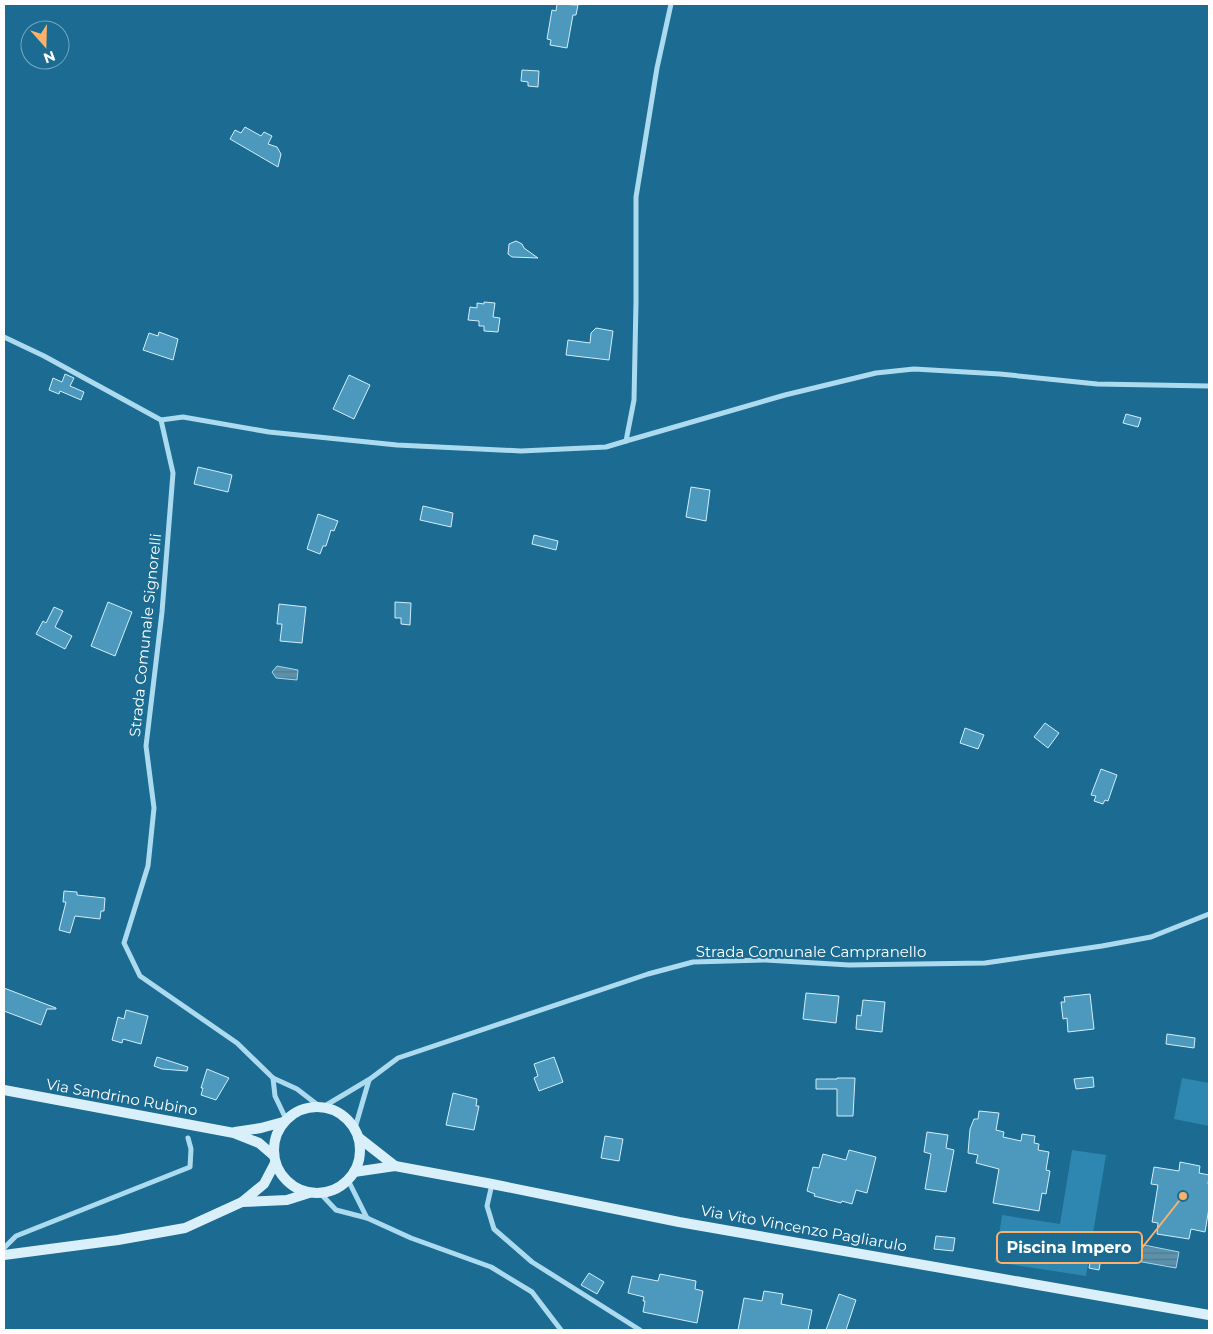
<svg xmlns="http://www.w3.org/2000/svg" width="1213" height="1334" viewBox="0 0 1213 1334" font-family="Montserrat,sans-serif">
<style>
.garden{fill:#2e87b0}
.water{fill:url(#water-rules);stroke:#9fd8f1}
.building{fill:#4c99bd;stroke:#d2eefa}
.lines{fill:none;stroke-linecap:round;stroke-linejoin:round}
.street{stroke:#acdaef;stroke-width:5}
.secondary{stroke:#d9effa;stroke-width:10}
.labels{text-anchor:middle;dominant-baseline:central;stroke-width:4;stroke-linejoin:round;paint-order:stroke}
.street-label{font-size:15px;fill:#fff;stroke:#1b6b92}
.leader{fill:none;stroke:#ffb169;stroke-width:2}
.callout-dot{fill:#ffb169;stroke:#1b6b92;stroke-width:2}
.callout{fill:#1b6b92;stroke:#ffb169;stroke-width:2}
.callout-label{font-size:16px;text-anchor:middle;font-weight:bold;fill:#fff}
</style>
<defs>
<pattern id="water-rules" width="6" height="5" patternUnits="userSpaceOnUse" patternTransform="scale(1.25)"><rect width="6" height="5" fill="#5c91ab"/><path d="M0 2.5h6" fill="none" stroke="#56798a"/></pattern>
</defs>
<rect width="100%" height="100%" fill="#1b6b92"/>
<g class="garden">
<path d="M1182,1078L1209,1083V1126L1174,1119Z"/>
<path d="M1072,1150L1106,1155L1086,1276L995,1262L1002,1215L1060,1224Z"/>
</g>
<g class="water">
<path d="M277,666L298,670L297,680L276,678L272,672Z"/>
<path d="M1134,1243L1179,1252L1176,1268L1131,1260Z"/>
</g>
<g class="building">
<path d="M557,4L578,5L576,15H573L567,48L550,45L551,40L547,39L552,10L556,11Z"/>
<path d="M522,70L539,71L538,87L528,86V82L521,81Z"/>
<path d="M245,127L261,136L264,132L272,136L268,144L277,147L281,154L278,167L230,139L235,130L241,133Z"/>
<path d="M516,241L522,244L524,248L538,258L512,257L508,254L509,244Z"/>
<path d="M484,302L495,303L493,317L500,318L498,332L484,331V326H479V321L468,320L470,307L477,308V303L484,304Z"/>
<path d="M596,328L613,331L609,360L566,355L568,340L590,343L591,333Z"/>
<path d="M159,332L178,339L173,360L143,350L149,333L158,336Z"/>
<path d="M65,374L74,378L70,386L84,392L81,400L60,391L59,394L49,390L53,378L62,382Z"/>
<path d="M349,375L370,385L354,419L333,409Z"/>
<path d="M1126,414L1141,418L1138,427L1123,423Z"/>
<path d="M198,467L232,475L228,492L194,484Z"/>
<path d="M691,487L710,490L706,521L686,517Z"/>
<path d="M423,506L453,513L451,527L420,520Z"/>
<path d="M318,514L338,521L334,531L331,530L326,546H323L320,554L307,549Z"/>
<path d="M534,535L558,541L556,550L532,544Z"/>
<path d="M108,602L132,612L115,656L91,646Z"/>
<path d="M395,602L411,603L410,625L401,624V618H395Z"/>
<path d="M279,604L306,607L302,643L280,641L282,624H277Z"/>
<path d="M54,607L63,611L55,627L72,636L65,649L36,634L43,621L46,623Z"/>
<path d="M1045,723L1059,733L1048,748L1034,737Z"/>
<path d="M965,728L984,735L978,749L960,743Z"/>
<path d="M1101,769L1117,775L1108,801L1105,800L1103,804L1094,801L1096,796L1091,795Z"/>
<path d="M64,891L77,892V895L105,898L104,911H101L100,919L75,916L70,933L59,930L66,902H63Z"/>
<path d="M4,988L56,1008V1009H47L41,1025L4,1011Z"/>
<path d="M806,993L839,996L836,1023L803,1019Z"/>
<path d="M1090,994L1094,1029L1068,1032L1067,1018L1063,1019L1061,1002H1065L1064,997Z"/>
<path d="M863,1000L885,1002L882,1032L856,1029L857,1015L861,1016Z"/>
<path d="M126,1010L148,1016L141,1044L123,1039L122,1043L112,1040L118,1017L124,1019Z"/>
<path d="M1167,1034L1195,1038L1194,1048L1166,1044Z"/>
<path d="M157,1057L188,1067L187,1071L162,1069L154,1066Z"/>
<path d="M554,1057L563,1082L539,1091L534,1078L538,1076L534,1064Z"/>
<path d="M207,1069L229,1078L216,1100L201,1095L203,1088H201Z"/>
<path d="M1093,1077L1094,1087L1076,1089L1074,1079Z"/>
<path d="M837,1078H855L853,1116H837V1089H816V1079H837Z"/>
<path d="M453,1093L477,1099L476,1106H479L474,1130L446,1125Z"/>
<path d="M979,1111L999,1113L996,1130L1004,1132L1003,1137L1021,1141L1022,1134L1035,1136L1034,1143L1039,1144L1038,1150L1049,1152L1046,1170L1050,1171L1046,1194L1042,1193L1039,1211L993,1203L999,1169L976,1163L978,1155L968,1153L970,1129L974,1119H978Z"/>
<path d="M927,1132L948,1135L946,1148L954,1150L946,1192L925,1189L931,1154L924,1152Z"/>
<path d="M605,1136L623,1139L619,1161L601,1158Z"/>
<path d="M849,1150L876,1157L867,1193L856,1190L852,1204L842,1201L841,1203L814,1196L815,1194L807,1191L813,1167L819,1168L823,1154L846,1160Z"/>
<path d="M1180,1162L1200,1166L1199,1173L1209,1175L1208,1184H1209V1208L1205,1232L1191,1229L1189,1239L1157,1234L1158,1223L1152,1222L1158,1185L1151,1184L1154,1167L1179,1171Z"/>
<path d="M936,1236L955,1238L953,1251L934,1249Z"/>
<path d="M1095,1239L1111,1241L1108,1253L1102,1252L1099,1270L1089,1268Z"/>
<path d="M589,1273L604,1282L597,1294L581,1285Z"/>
<path d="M660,1274L696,1281L695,1289L703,1291L697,1323L643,1312L645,1301H643L644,1297L628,1293L632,1276L658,1281Z"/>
<path d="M764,1291L783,1294L781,1304L812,1310L808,1330H738L744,1298L762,1301Z"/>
<path d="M839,1294L856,1300L846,1330H826Z"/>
</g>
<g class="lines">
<g class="street">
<path d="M4,337L44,356L161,420L173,473L162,612L146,746L154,808L148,866L124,943L140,976L237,1043L273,1078L297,1089L319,1106"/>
<path d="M161,420L183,417L269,432L397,445L521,451L606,447L626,441L634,400L636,302V197L657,68L671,4"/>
<path d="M626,441L785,395L876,373L914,369L1000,374L1097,384L1209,386"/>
<path d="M273,1078L275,1096L286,1119"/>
<path d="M323,1107L370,1079L398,1058L648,974L693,962L766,960L849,965L985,963L1102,946L1151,937L1209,914"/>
<path d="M355,1128L369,1080"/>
<path d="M348,1180L367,1218"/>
<path d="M492,1184L487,1206L494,1229L532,1262L640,1330"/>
<path d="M320,1193L336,1210L367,1218L411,1238L491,1267L532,1292L561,1330"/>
<path d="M4,1248L16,1236L190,1167L191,1149L188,1138"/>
</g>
<g class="secondary">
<path d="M4,1090L234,1133L259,1143L273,1155"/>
<circle cx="317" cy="1150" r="43"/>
<path d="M235,1132L261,1128L283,1122"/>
<path d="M358,1137L395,1166"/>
<path d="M354,1172L395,1166L492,1184L679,1222L1209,1315"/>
<path d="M242,1202L287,1200L309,1193"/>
<path d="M4,1255L118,1240L185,1228L242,1202L264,1184L275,1163"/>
</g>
</g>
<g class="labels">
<g class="street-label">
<text transform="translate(145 635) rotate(-84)">Strada Comunale Signorelli</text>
<text x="811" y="951">Strada Comunale Campranello</text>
<text transform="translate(122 1097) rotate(10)">Via Sandrino Rubino</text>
<text transform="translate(804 1228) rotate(10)">Via Vito Vincenzo Pagliarulo</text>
</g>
</g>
<path class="leader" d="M1183 1196L1142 1248"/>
<circle class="callout-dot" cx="1183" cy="1196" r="5"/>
<rect class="callout" x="997" y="1232" width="145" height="31" rx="5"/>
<g class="callout-label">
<text x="1069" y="1253">Piscina Impero</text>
</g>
<rect width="1213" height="1334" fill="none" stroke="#ffffff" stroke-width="10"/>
<g transform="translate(45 45) rotate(160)"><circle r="24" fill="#1b6b92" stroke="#76a6be"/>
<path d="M0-4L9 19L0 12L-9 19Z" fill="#ffb169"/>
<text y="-8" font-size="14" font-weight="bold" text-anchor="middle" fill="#ffffff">N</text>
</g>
</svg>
